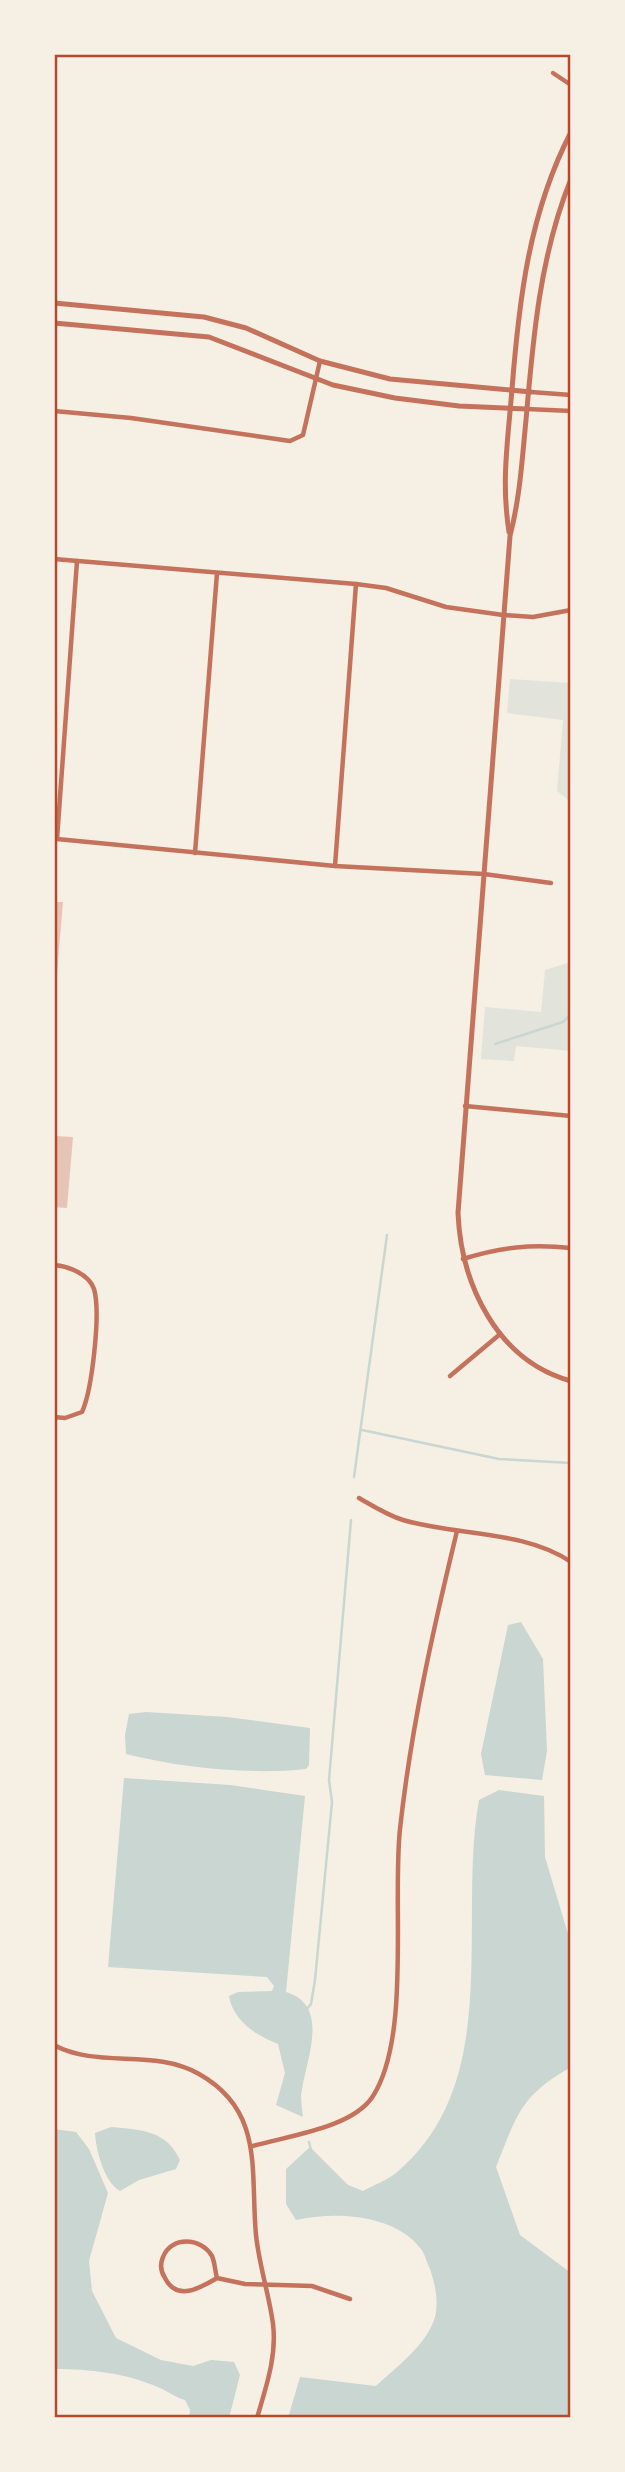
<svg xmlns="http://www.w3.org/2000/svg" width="625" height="2472" viewBox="0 0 625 2472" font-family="'IBM Plex Sans',sans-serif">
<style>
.green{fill:#e2e4dc}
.water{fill:#c9d6d2}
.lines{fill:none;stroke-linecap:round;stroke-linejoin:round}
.stream{stroke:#c9d6d2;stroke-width:2.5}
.building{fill:#e6c5b7}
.minor{stroke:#c5725c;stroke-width:4.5}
.tertiary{stroke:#c5725c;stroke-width:5}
.neatline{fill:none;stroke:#b5482f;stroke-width:2.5}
</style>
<rect width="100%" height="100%" fill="#f6efe4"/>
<g class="green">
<path d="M510,679L571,683V802L557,791L563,720L507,713Z"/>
<path d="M571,962V1051L516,1046L514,1061L481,1059L485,1007L541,1012L545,970Z"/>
</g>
<g class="water">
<path d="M521,1622L543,1659L547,1751L542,1780L485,1775L481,1754L508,1625Z"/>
<path d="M146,1712L227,1717L310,1728L309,1765L306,1769C249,1775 182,1768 126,1754L125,1735L129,1714Z"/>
<path d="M124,1778L230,1785L305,1796L286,1992C330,2005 307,2058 302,2089C300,2098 302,2108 303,2117L276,2105L285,2073L278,2044C257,2036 233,2021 229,1996L238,1992L272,1991L274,1986L267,1977L108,1967Z"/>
<path d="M499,1790L544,1796L545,1857L571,1944V2067C520,2096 517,2115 496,2167L520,2235L571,2273V2418H288L300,2377L376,2386C396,2367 427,2345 435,2317C439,2301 435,2284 430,2269C427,2263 425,2254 421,2249C395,2214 335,2211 296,2220L286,2204V2169L310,2147L348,2185L363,2191C374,2185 387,2180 396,2173C505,2082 457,1922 479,1800Z"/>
<path d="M111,2127C142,2130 166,2130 180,2160L176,2169L139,2180L120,2191C104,2182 96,2150 95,2133Z"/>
<path d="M54,2129L76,2132L89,2149L108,2193L89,2261L92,2291L116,2338L161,2360L193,2366L211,2360L234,2362L240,2375L229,2418H189L190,2410L185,2400C175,2397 169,2392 160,2388C127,2373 90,2369 54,2369Z"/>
</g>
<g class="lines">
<g class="stream">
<path d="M495,1044L563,1022L571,1014"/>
<path d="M362,1430L499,1459L571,1463"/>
<path d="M354,1477L387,1235"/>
<path d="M306,2010L311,2004L315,1980L332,1802L329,1780L351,1520"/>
<path d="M309,2142L311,2150"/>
</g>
</g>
<g class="building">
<path d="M54,902H63L56,985H54Z"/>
<path d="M54,1136L73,1137L67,1208L54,1207Z"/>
</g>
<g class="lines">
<g class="minor">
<path d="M553,73L571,85"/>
<path d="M531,392L571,395"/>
<path d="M527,409L571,411"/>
<path d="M54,411L131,418L290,441L303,435L320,361"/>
<path d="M54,559L356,584L386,588L446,607L503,615L533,617L571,610"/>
<path d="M77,561L57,839L335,866L484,874L551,883"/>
<path d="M195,853L217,573"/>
<path d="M335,866L356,584"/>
<path d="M465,1106L571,1116"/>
<path d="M463,1259C501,1247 531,1244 571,1248"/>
<path d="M54,1265C68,1266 89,1274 94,1289C101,1313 92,1390 82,1412L65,1418L54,1417"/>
<path d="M450,1376L499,1335"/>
<path d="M359,1498C373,1506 387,1515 403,1520C457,1536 524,1530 571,1562"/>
<path d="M54,2045C98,2069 154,2048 199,2074C265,2111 250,2172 256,2235C259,2265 269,2294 273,2324C277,2356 266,2387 257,2418"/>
<path d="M253,2146C287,2136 353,2128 373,2096C411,2037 392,1901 400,1829C411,1728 433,1630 457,1531"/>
<path d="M217,2278C200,2288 177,2302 165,2278C161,2272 160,2264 163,2257C171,2236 201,2237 212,2256C215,2263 215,2271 217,2278L245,2284L312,2286L350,2299"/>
</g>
<g class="tertiary">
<path d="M571,179C540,255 533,338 526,420C522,460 520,497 510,536L458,1213C461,1284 497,1361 571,1381"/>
<path d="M54,303L204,317L246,328L320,361L390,379L531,392"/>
<path d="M54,323L209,337L333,385L395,398L459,406L527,409"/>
<path d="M509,532C501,481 508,440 512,389C519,300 529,213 571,132"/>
</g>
</g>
<rect width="625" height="2472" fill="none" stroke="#f6efe4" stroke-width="112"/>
<rect x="56" y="56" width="513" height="2360" class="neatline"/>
</svg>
